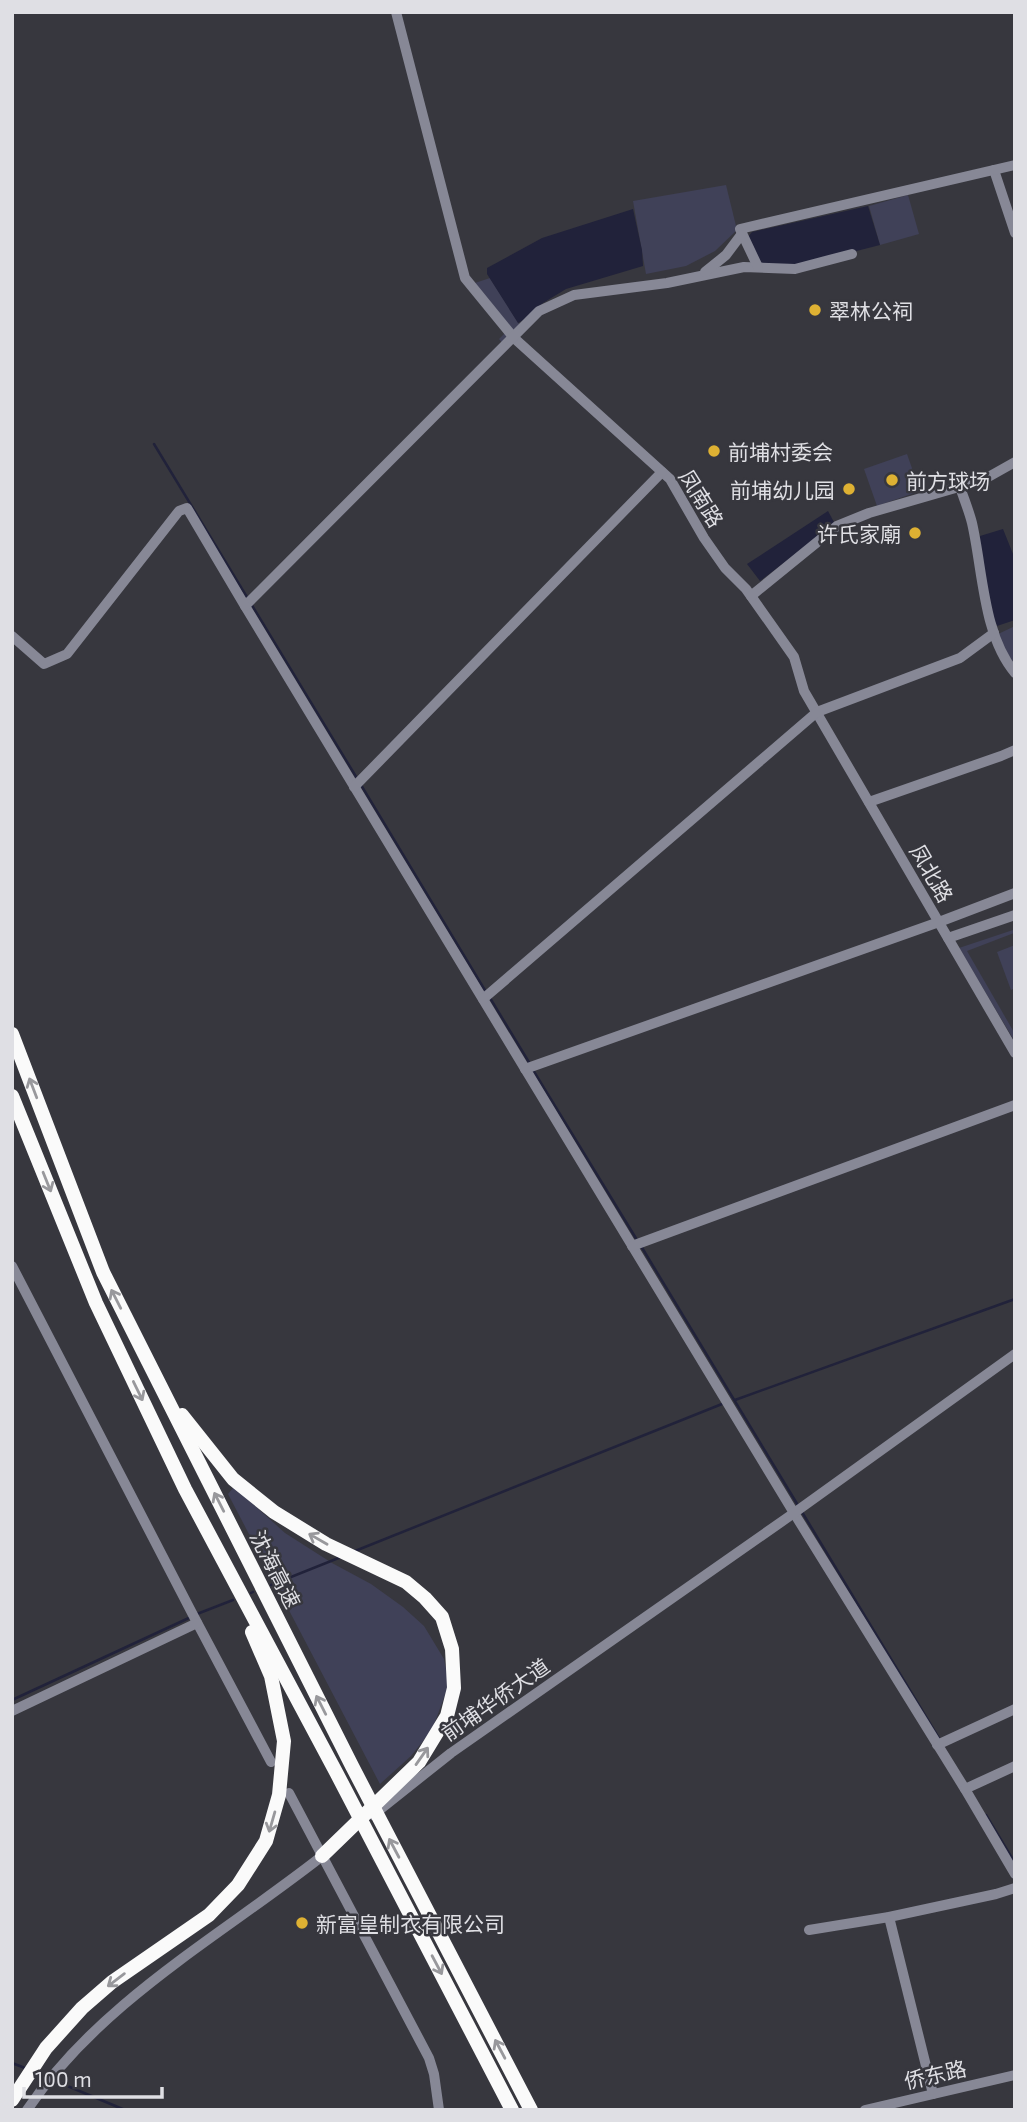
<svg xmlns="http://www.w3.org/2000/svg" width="1027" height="2122" viewBox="0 0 1027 2122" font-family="'Exo 2','Noto Sans SC',sans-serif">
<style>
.green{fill:#404158}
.water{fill:#21223a}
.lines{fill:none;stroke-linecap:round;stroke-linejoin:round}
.stream{stroke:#21223a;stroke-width:2.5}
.minor{stroke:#878896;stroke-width:10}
.highway{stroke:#fafafa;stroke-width:14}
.oneway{stroke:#98989c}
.poi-dot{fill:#deb133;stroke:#37373e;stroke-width:2.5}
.labels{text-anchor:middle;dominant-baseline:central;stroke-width:5;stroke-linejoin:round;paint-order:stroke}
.poi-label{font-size:21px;fill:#dfdfe4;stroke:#37373e;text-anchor:start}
.street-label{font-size:21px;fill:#dfdfe4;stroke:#37373e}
</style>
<rect width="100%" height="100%" fill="#37373e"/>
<g class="green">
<path d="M726,185L737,230L715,251L686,266L646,274L633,201Z"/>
<path d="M908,195L919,234L880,245L869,206Z"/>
<path d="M490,278L521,327L505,346L499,339L511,327L475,283Z"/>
<path d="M907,454L920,491L877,506L864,469Z"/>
<path d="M1015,626V665L996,635Z"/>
<path d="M1013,930L1014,933L967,951L1015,1034V1042L959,948Z"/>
<path d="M1015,945V988L1011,990L997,952Z"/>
<path d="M234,1487L285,1533L332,1563L371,1584L403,1607L424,1626L444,1659L449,1684L432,1730L411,1756L380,1784L228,1494Z"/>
</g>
<g class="water">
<path d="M868,206L880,245L794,267L761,265L747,238L752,232Z"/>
<path d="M633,209L642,250L643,266L566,289L543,303L529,317L518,323L487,274V268L542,238Z"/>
<path d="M828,511L835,524L760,581L747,564Z"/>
<path d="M1003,529L1015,559V620L997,626L994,620L978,542L980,536Z"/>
</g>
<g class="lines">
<g class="stream">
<path d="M154,444L358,780"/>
<path d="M361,785L486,992"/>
<path d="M490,998L530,1064"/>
<path d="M533,1070L637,1240"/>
<path d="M641,1246L799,1507"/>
<path d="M735,1400L1015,1299"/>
<path d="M802,1512L940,1740"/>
<path d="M355,1551L722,1404"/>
<path d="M271,1585L341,1557"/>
<path d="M251,1593L253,1592"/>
<path d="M197,1614L233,1600"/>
<path d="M12,1700L191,1617"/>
<path d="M986,1815L1015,1863"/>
<path d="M12,2063L25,2068"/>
<path d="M53,2080L125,2110"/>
</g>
<g class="minor">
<path d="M396,12L465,278L514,338L670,479L704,538L725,568L746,589L794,657L804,691L1015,1053"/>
<path d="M994,170L1015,233"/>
<path d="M852,254L795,269L744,267L667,283L574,295L539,311L245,606L794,1513L965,1789L1015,1874"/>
<path d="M758,267L740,229L1015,165"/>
<path d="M705,272L726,255L741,235"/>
<path d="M960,487C964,499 969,511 972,523C983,571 983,635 1015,673"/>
<path d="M751,596L837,526L869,513L983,480L1015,462"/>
<path d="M12,636L44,664L67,654L179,511L187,508L245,606"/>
<path d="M354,787L662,472"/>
<path d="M869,802L1001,756L1015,750"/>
<path d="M948,938L1015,915"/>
<path d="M483,999L817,712L960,658L994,633"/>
<path d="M525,1069L939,922L1015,893"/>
<path d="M632,1246L1015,1105"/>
<path d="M12,1266L192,1613L271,1762"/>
<path d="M12,1711L197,1623"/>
<path d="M937,1745L1015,1709"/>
<path d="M965,1789L1015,1766"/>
<path d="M289,1793L429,2058L434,2074L439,2110"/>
<path d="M373,1815L451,1753L794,1513L1015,1354"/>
<path d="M889,1917L933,2094"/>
<path d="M809,1930L889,1917L996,1894L1015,1888"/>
<path d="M27,2110C101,2000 224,1934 326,1853"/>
<path d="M865,2110L1015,2075"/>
</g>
<g class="highway">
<path d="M12,1034L103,1272L352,1766L531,2110"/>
<path d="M12,1096L96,1303L185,1489L337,1774L512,2110"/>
<path d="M182,1415L233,1479L274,1512L326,1544L406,1582L425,1598L442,1617L452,1649L454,1688L447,1716L419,1762L322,1856"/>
<path d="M12,2100L46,2048L82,2008L112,1982L209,1915L238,1885L266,1841L279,1795L284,1741L271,1676L252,1632"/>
</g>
</g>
<defs><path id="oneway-shaft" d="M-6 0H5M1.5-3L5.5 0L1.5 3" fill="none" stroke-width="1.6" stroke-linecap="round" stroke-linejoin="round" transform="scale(1.75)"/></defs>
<g class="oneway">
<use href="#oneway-shaft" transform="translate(33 1088) rotate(-111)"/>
<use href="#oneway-shaft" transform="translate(47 1182) rotate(68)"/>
<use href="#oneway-shaft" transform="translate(116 1299) rotate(-117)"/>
<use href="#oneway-shaft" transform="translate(138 1391) rotate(64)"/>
<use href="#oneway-shaft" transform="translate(219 1502) rotate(-117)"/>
<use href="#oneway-shaft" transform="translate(318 1539) rotate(-150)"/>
<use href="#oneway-shaft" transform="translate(321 1705) rotate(-117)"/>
<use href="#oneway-shaft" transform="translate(422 1756) rotate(-55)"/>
<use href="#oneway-shaft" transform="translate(272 1822) rotate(106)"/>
<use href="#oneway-shaft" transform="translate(394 1848) rotate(-118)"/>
<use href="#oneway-shaft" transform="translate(437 1965) rotate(62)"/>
<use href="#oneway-shaft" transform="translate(116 1980) rotate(143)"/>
<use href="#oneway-shaft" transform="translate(500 2049) rotate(-118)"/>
</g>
<g class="poi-dot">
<circle cx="815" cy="310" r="7"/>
<circle cx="714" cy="451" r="7"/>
<circle cx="892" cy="480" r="7"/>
<circle cx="849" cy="489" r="7"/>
<circle cx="915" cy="533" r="7"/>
<circle cx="302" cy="1923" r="7"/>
</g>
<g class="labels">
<g class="poi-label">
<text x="829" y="310">翠林公祠</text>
<text x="728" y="451">前埔村委会</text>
<text x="906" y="480">前方球场</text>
<text x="835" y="489" text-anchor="end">前埔幼儿园</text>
<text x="901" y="533" text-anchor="end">许氏家廟</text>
<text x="316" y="1923">新富皇制衣有限公司</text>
</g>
<g class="street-label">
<text transform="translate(702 498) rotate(58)">凤南路</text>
<text transform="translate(932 873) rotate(60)">凤北路</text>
<text transform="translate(276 1569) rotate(63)">沈海高速</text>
<text transform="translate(495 1699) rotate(-35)">前埔华侨大道</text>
<text transform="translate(935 2074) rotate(-13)">侨东路</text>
</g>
</g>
<rect width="1027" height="2122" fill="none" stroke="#dfdfe4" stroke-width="28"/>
<path d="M24 2087v10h138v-10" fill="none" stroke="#dfdfe4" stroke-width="3.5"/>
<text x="35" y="2087" font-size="21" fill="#dfdfe4" stroke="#37373e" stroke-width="5" paint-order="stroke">100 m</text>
</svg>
